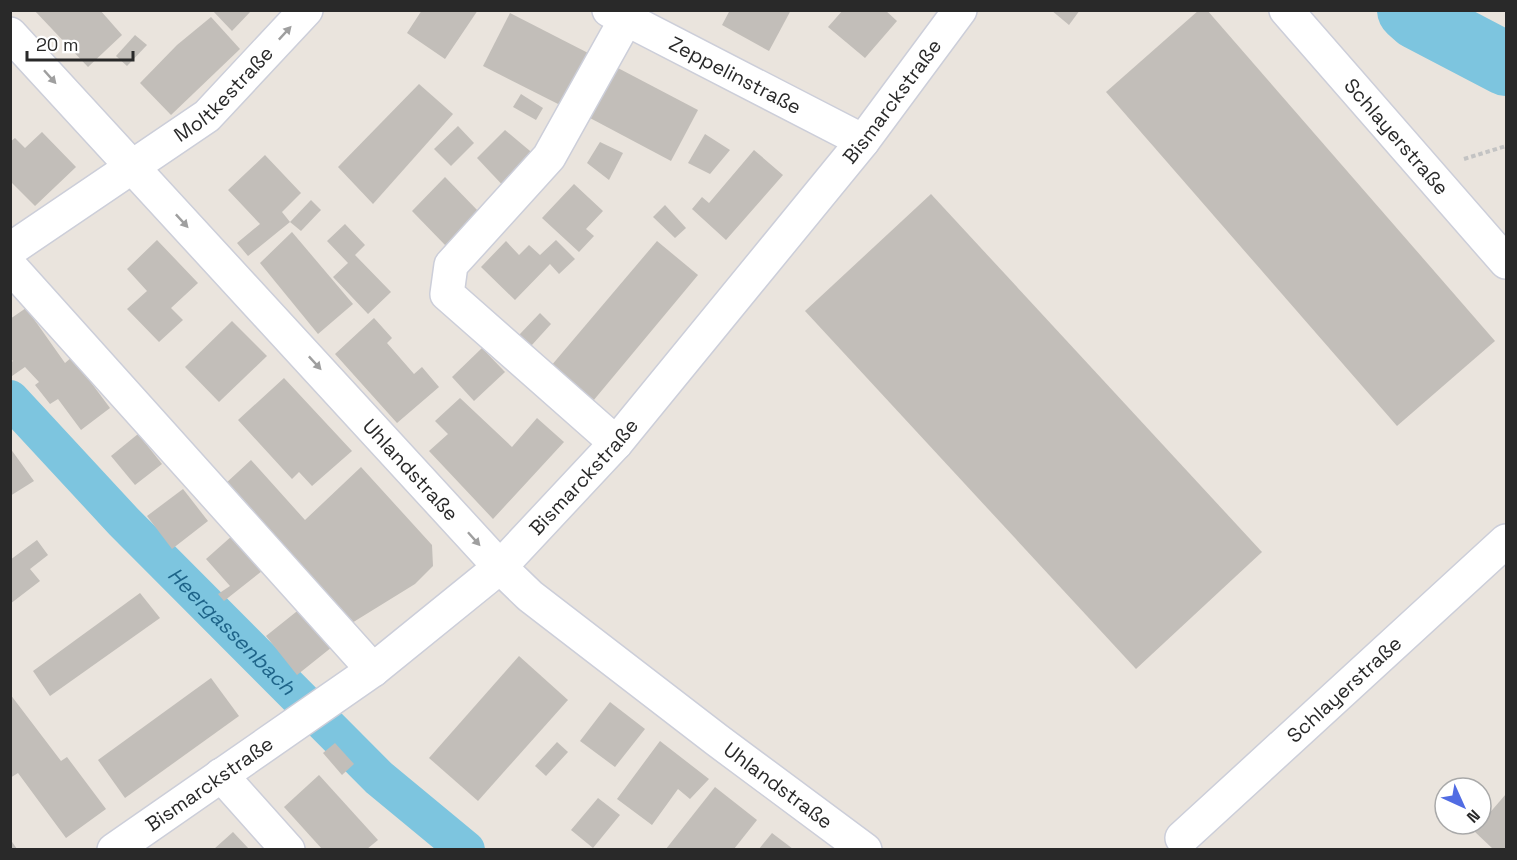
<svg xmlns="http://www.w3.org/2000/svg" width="1517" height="860" viewBox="0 0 1517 860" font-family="'Space Grotesk',sans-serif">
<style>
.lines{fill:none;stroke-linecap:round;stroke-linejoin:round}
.canal{stroke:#7dc5df;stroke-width:38}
.river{stroke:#7dc5df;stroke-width:64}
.building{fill:#c2beb9}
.minor-casing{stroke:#ccced9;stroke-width:36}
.path{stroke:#c3c3c3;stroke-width:4;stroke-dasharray:4.5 3;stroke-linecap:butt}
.minor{stroke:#fff;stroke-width:33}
.oneway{fill:#9f9f9f}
.labels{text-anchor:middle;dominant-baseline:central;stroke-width:5;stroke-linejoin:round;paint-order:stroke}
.street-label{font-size:20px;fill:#292929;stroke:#fff}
.water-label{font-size:21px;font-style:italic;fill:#1e6489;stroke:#fff}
</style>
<rect width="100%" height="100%" fill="#eae4dd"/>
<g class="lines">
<path class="canal" id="s1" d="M10,399L123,521L379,778L466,850"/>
<path class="river" d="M1409,10L1418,18L1506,64"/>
</g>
<g class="building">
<path d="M34,10H100L122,35L88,67Z"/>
<path d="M212,10H252L232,31Z"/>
<path d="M422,10H478L445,59L407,33Z"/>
<path d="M730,10H791L769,51L722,25Z"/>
<path d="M843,10H885L897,21L865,58L828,27Z"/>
<path d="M1051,10H1080L1069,25Z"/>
<path d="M1199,10H1207L1495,341L1397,426L1106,92Z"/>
<path d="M510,13L592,55L566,108L483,66Z"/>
<path d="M211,17L240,49L171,115L140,83L177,45Z"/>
<path d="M135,35L147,45L127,66L116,56Z"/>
<path d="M616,67L698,110L671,161L590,118Z"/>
<path d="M419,84L453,114L373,204L338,167Z"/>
<path d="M521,94L543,108L536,120L513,107Z"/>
<path d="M458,126L474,143L451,166L434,149Z"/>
<path d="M505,130L536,156L508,191L477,158Z"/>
<path d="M42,132L76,167L35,206L10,181V142L15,138L25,148Z"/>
<path d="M705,134L730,150L710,174L688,163Z"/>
<path d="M600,142L623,153L609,180L587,163Z"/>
<path d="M754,150L783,175L726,240L692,209L702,197L709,203Z"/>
<path d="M265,155L301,193L282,212L290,222L248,256L237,243L260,224L228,190Z"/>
<path d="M445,177L480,213L446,246L412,211Z"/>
<path d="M574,184L603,211L586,229L594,236L579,252L542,218Z"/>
<path d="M931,194L1262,552L1136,669L805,311Z"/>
<path d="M311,200L321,210L301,231L290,222Z"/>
<path d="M665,205L686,228L675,238L653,217Z"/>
<path d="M345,224L365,245L355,255L391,292L368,314L333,277L348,263L327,241Z"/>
<path d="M292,232L353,304L318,334L260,263Z"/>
<path d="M157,240L198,283L171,308L183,320L159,342L127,309L147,291L127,269Z"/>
<path d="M556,240L575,259L559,274L550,264L515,300L481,267L506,241L519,255L529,245L540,255Z"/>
<path d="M657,241L698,275L593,401L551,366Z"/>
<path d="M26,308L65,363L72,357L110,408L81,430L58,399L50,404L35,385L39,382L25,367L12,376L10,374V363L13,361L10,358V319Z"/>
<path d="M540,313L551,324L531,346L519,335Z"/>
<path d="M374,318L392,338L387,343L414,374L422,367L439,387L397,423L335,354Z"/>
<path d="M232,321L267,356L219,402L185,367Z"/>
<path d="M482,348L505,372L474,401L452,377Z"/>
<path d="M284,378L352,451L312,486L299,472L292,479L238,420Z"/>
<path d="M460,398L512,447L537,418L564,442L493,519L429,451L448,434L435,421Z"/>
<path d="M138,434L162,464L135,485L111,456Z"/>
<path d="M10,448L34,481L10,496Z"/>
<path d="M251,460L305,520L361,467L432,545L433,566L415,584L347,626L225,484Z"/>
<path d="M183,489L208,521L172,549L147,516Z"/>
<path d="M233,535L262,571L224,601L218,594L230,586L206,559Z"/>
<path d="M37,540L48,555L30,569L40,581L10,604V560Z"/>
<path d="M140,593L160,618L50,696L33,671Z"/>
<path d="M301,608L332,647L297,675L266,636Z"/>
<path d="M519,656L568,700L478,801L429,758Z"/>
<path d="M211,678L239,716L125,798L98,760Z"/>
<path d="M10,694L61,761L67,757L106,809L66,838L18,773L10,778Z"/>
<path d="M610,702L645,729L615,767L580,741Z"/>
<path d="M660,741L709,779L690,799L678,789L652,825L617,799Z"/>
<path d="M557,742L568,752L546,776L535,766Z"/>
<path d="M335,743L354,764L342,775L323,753Z"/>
<path d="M319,775L378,840L367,849H322L284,807Z"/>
<path d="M715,787L757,820L734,849H666Z"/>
<path d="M1506,794V849H1493L1474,831Z"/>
<path d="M598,798L620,815L593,848L571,830Z"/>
<path d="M233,832L249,849H214Z"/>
<path d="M772,833L793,849H759Z"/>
<path d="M10,839L17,849H10Z"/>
</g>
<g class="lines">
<defs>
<g id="minor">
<path id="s2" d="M609,10L863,141"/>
<path id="s3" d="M1286,10L1506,262"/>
<path id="s4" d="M10,34L500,567L530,596L717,740L865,850"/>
<path id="s5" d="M10,253L11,249L207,116L306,10"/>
<path d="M10,266L373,670"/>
<path d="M616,443L447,294L451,265L549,157L626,19"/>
<path d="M221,775L288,850"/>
<path id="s6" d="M1182,838L1506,541"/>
<path id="s7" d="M114,850L373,670L500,567L616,443L863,141L960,10"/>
</g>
</defs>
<use href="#minor" class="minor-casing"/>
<path class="path" d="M1464,159L1506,146"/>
<use href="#minor" class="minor"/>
</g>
<defs><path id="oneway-solid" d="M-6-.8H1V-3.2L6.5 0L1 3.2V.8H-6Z" transform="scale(1.5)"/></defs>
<g class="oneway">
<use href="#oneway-solid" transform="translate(285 33) rotate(-47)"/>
<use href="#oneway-solid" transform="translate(50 77) rotate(48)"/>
<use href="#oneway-solid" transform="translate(182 221) rotate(47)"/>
<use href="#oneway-solid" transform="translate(315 363) rotate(47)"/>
<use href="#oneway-solid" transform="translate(474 539) rotate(48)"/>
</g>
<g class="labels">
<g class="street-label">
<text stroke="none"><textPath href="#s2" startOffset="142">Zeppelinstraße</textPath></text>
<text stroke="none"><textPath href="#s5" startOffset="268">Moltkestraße</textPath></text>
<text stroke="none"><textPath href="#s7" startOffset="1088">Bismarckstraße</textPath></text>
<text stroke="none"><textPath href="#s3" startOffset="168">Schlayerstraße</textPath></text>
<text stroke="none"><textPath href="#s4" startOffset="592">Uhlandstraße</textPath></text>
<text stroke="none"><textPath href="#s7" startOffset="602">Bismarckstraße</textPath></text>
<text stroke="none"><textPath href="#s6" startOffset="220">Schlayerstraße</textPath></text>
<text stroke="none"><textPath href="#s7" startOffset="116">Bismarckstraße</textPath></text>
<text stroke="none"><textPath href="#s4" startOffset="1078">Uhlandstraße</textPath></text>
</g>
<g class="water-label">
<text stroke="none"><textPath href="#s1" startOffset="321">Heergassenbach</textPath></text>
</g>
</g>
<rect width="1517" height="860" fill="none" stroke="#292929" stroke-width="24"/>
<g transform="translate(1463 806) rotate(135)"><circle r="28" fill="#ffffff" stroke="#a9a9a9" stroke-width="1.5"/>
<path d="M0-4.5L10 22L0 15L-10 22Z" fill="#516ce3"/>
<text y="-9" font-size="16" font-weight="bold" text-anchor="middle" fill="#292929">N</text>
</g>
<path d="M27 51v9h106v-9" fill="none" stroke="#292929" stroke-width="3"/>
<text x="36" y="51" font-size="18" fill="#292929" stroke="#ffffff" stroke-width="4.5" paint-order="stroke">20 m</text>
</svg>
